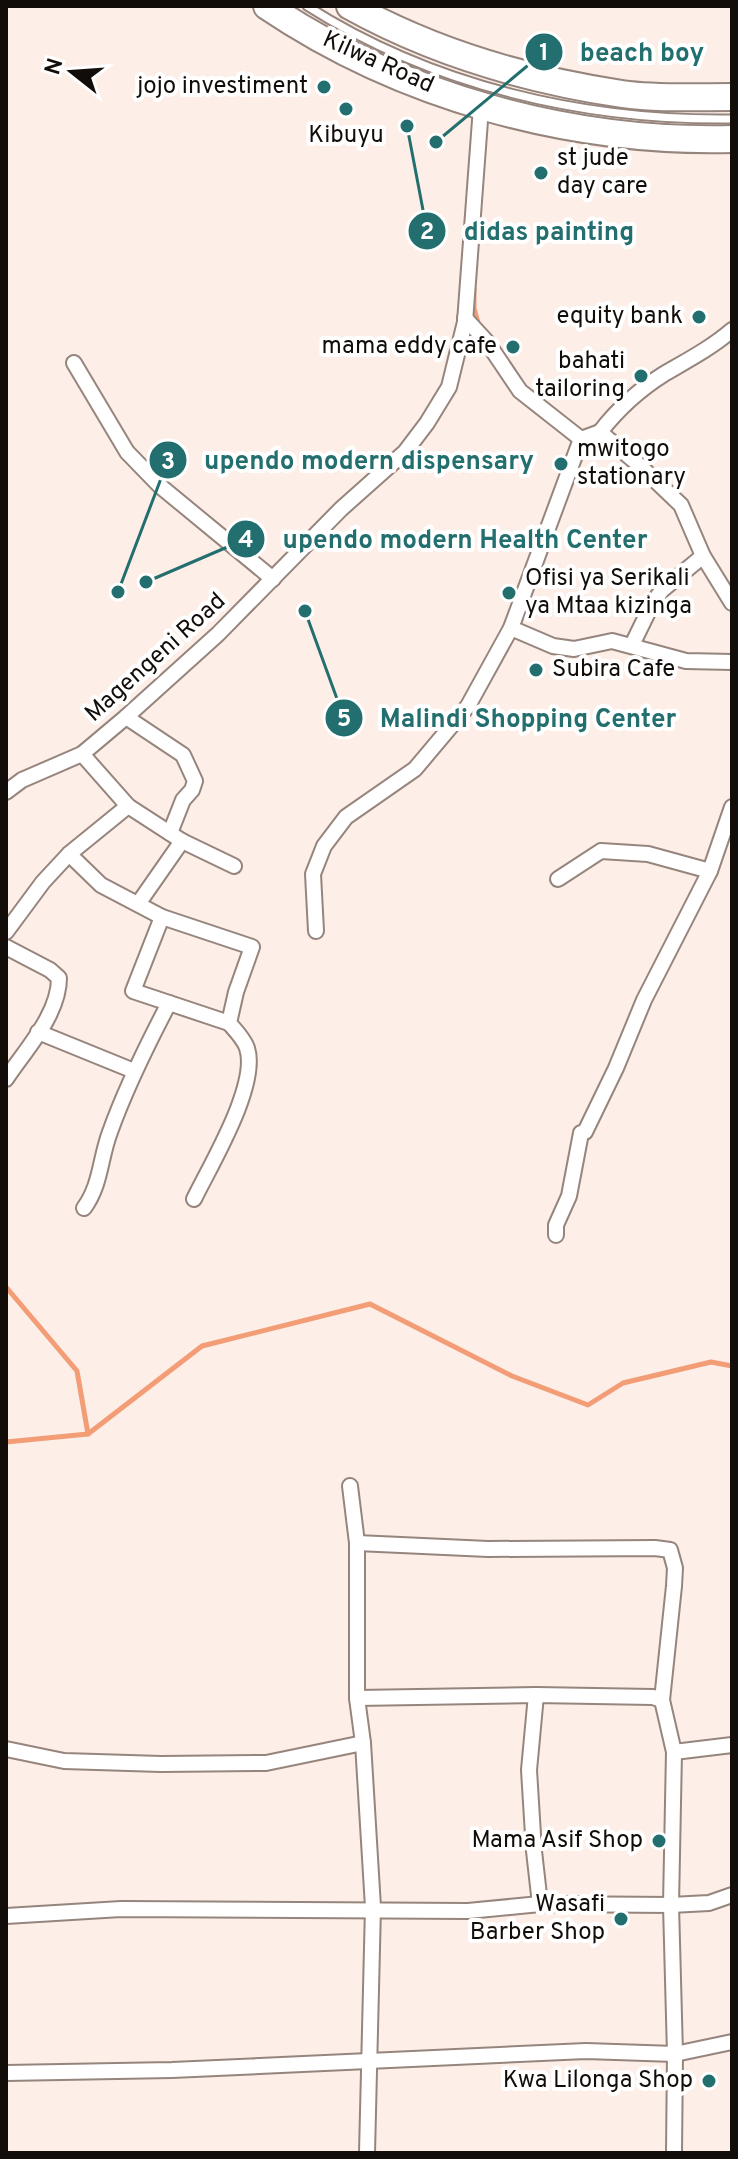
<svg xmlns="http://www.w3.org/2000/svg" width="738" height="2159" viewBox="0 0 738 2159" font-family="Overpass,sans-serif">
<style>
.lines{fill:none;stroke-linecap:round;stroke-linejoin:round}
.stream{stroke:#f39d77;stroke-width:5}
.lane-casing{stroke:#96857d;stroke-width:11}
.street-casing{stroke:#96857d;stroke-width:18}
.highway-casing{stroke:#96857d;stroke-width:30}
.lane{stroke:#fff;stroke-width:7}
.street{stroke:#fff;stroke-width:14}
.highway{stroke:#fff;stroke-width:26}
.poi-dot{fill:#236e6e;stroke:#fff;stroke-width:3}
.labels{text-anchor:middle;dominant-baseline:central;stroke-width:8;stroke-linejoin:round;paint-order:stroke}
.street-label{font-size:24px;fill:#130d0a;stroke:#fff}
.poi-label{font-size:24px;fill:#130d0a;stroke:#fff;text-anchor:end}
.leader{fill:none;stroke:#236e6e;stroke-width:3}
.callout-dot{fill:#236e6e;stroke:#fff;stroke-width:3}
.mark-label{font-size:24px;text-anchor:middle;font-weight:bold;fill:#fff}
.callout-label{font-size:26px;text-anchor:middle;font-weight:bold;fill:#236e6e;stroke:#fff;stroke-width:8;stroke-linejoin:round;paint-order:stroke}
</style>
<rect width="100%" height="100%" fill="#fdeee7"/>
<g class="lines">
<g class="stream">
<path d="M474,289V308L479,327"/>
<path d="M6,1287L77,1371L88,1434"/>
<path d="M6,1442L88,1434L202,1346L370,1304L512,1376L588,1405L623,1383L711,1362L732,1366"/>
</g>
<defs>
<path id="lane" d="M307,6C433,86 584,121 732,119"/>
<g id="street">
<path d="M465,318L487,342L520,391L581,439L600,432L639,465L681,505L703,556L732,603"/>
<path d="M74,363L127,452L160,486L273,579"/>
<path d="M600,432C618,409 640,389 664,374C688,360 711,348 732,330"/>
<path d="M511,628L553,646L574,649L612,641L686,661L732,662"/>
<path d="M632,645L652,604L662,590L703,556"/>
<path d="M126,717L183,755L195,781L192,790L183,800L170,833"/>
<path d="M82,754L128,806L182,841L234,866"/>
<path d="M6,792L22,780L82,754L126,717L218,634L341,509L405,452L427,423L449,387L465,322L481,107"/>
<path d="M69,854L101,885L162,917L252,947L236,992L229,1023C235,1030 244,1039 247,1048C259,1085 211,1164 194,1199"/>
<path d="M558,879L601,851L648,854L710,871"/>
<path d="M138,904L182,841"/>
<path d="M162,917L133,991L229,1023"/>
<path d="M316,931L313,874L324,846L346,817L415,769L468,706L511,628L581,439"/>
<path d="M6,932L43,882L69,854L128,806"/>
<path d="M6,947L50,970L59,978C59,1015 25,1050 6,1079"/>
<path d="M38,1032L134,1071"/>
<path d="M84,1208C101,1185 100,1158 110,1132C126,1087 147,1045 169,1003"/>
<path d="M556,1235V1225L569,1196L581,1133L585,1132L616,1068L644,1000L710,871L732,807"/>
<path d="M350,1486L357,1543V1698L363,1743L373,1907L367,2153"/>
<path d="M357,1543L488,1549L655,1548L670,1550L675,1568L674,1586L662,1700L674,1752L671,1905L675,2054L674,2153"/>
<path d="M536,1695L529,1770L534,1851L540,1904"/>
<path d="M357,1698L536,1695L653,1697L662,1700"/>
<path d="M6,1749L64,1761L161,1764L266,1763L363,1743"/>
<path d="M674,1752L732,1745"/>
<path d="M6,1916L121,1909L468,1911L540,1904L671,1905L709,1903L732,1895"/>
<path d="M6,2073L172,2070L586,2051L675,2054L732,2042"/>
</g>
<g id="highway">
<path d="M267,6C402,97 570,143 732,139"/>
<path d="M350,6C433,52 528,80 622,94C657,99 696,97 732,97"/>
</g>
</defs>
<use href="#lane" class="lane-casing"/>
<use href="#street" class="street-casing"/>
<use href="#highway" class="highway-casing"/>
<use href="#lane" class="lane"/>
<use href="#street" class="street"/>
<use href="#highway" class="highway"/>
</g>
<g class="poi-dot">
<circle cx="324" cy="87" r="8"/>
<circle cx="346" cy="109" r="8"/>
<circle cx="541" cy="173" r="8"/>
<circle cx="699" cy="317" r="8"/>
<circle cx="513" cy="347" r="8"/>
<circle cx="641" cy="376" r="8"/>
<circle cx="561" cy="464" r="8"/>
<circle cx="509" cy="593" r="8"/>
<circle cx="536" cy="670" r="8"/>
<circle cx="659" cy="1841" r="8"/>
<circle cx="621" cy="1919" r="8"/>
<circle cx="709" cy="2081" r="8"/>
</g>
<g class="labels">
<g class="street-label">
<text transform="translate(378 63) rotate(24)">Kilwa Road</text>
<text transform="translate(156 658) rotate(-42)">Magengeni Road</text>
</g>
<g class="poi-label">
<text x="308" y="87">jojo investiment</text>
<text x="346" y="136" text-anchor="middle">Kibuyu</text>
<text x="557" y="159" text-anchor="start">st jude<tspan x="557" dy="28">day care</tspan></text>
<text x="683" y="317">equity bank</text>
<text x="497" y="347">mama eddy cafe</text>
<text x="625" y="362">bahati<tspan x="625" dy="28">tailoring</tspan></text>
<text x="577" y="450" text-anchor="start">mwitogo<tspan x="577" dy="28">stationary</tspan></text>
<text x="525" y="579" text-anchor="start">Ofisi ya Serikali<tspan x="525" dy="28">ya Mtaa kizinga</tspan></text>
<text x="552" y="670" text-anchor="start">Subira Cafe</text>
<text x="643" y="1841">Mama Asif Shop</text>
<text x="605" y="1905">Wasafi<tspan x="605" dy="28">Barber Shop</tspan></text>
<text x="693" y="2081">Kwa Lilonga Shop</text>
</g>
</g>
<path class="leader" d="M436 142L544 52M407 126L427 231M118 592L168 460M146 582L246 539M305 611L344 718"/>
<g class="callout-dot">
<circle cx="436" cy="142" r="8"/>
<circle cx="407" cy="126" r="8"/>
<circle cx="118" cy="592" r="8"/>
<circle cx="146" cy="582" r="8"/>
<circle cx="305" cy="611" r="8"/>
<circle cx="544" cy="52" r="20"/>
<circle cx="427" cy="231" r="20"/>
<circle cx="168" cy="460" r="20"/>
<circle cx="246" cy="539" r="20"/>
<circle cx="344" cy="718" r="20"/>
</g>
<g class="mark-label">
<text x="544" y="60">1</text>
<text x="427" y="239">2</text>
<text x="168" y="469">3</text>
<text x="246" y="547">4</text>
<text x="344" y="726">5</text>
</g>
<g class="callout-label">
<text x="642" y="61">beach boy</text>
<text x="549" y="240">didas painting</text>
<text x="369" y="469">upendo modern dispensary</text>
<text x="465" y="548">upendo modern Health Center</text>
<text x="528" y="727">Malindi Shopping Center</text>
</g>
<rect width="738" height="2159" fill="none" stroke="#130d0a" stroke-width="16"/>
<g transform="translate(72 72) rotate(287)" stroke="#ffffff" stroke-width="6" paint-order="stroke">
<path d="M0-6L14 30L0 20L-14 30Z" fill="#130d0a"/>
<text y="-12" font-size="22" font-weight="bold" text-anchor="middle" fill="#130d0a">N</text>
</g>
</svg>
